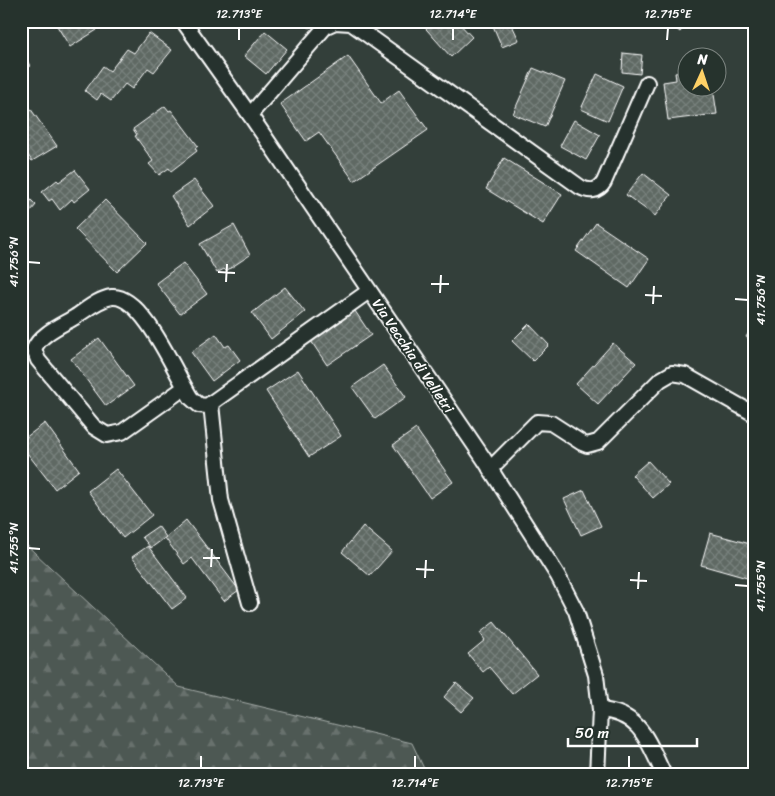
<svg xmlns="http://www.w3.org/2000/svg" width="775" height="796" viewBox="0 0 775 796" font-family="Sriracha,sans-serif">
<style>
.forest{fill:url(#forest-firs);stroke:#a6aca9}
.building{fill:url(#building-cross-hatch);stroke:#fff}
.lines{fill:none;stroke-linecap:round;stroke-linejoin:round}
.minor-casing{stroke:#fff;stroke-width:18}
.minor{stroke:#26332d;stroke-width:14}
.ticks{fill:none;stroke:#fff;stroke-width:2}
.labels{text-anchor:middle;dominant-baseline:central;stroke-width:4;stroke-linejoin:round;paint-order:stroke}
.street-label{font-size:14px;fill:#fff;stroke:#26332d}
.neatline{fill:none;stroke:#fff;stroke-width:2}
.ticks-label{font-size:12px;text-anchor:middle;fill:#fff}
</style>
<defs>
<pattern id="forest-firs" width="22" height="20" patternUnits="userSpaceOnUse" patternTransform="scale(1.25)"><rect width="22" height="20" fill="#4d5853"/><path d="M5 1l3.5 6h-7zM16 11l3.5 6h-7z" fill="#68716d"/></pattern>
<pattern id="building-cross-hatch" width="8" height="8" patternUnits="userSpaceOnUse" patternTransform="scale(1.25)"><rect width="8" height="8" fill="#5f6964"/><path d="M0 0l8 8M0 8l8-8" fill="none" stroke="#77807b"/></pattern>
</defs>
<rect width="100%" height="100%" fill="#333f3a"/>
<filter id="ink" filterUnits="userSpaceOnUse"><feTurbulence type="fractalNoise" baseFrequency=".02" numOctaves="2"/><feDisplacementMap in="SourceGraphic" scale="10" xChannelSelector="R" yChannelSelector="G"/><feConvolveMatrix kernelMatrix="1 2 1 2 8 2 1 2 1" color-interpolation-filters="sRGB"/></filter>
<g filter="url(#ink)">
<path class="forest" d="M21,540L179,687L412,743L427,775H21Z"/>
<g class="building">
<path d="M54,21H92L97,30L70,47Z"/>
<path d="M301,21H315L309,28Z"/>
<path d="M419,21H457L472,37L451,57Z"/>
<path d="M491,21H510L519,40L502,47Z"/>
<path d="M666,21H688L680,32Z"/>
<path d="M265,31L287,49L266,74L244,56Z"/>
<path d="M149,33L172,50L154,72L148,68L132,89L125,84L111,101L101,94L97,100L85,91L103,66L110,71L127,49L134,53Z"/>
<path d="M21,49L30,66L21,70Z"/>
<path d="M623,53L642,55L640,74L622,72Z"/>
<path d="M348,56L381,103L399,90L428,130L354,181L319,132L306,141L280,104Z"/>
<path d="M533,68L565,81L545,127L513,114Z"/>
<path d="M688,71V88H713L717,114L668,120L663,82L676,80L675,73Z"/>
<path d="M597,74L623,86L608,121L581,109Z"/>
<path d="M165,106L169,111L171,110L198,146L195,148L197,151L171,171L169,168L159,175L149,164L153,161L135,136L137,135L133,129Z"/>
<path d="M30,108L57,146L32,161L21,145V113Z"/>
<path d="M574,120L600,135L586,160L560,146Z"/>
<path d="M504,158L562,194L543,224L486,189Z"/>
<path d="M75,170L90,189L74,202L72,199L60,210L52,199L49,201L42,192L57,180L59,182Z"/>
<path d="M643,173L671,195L655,216L626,195Z"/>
<path d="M194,180L214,206L190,225L171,196Z"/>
<path d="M28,197L36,205L26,217L21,212V205Z"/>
<path d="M105,200L147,243L117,272L75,229Z"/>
<path d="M596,223L649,259L629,288L576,251Z"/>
<path d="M234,225L250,255L226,271L224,269L217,273L200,244Z"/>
<path d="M183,263L207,294L180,314L156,283Z"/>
<path d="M285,287L305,312L271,339L252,313Z"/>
<path d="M353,308L371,335L327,365L309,338Z"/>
<path d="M529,324L549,345L533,361L512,341Z"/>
<path d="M754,324V342L746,337Z"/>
<path d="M216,334L225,347L229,345L240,360L212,381L191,352Z"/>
<path d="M99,338L134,386L106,406L71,359Z"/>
<path d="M613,343L636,363L598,404L576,384Z"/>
<path d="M383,365L406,397L375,419L352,387Z"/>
<path d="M298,370L341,436L309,457L266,391Z"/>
<path d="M45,423L79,470L55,489L21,445V441Z"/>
<path d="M416,429L453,482L430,498L393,445Z"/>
<path d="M648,461L669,484L653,498L632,475Z"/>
<path d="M116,469L152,515L123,538L88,491Z"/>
<path d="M584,490L601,526L581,535L564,499Z"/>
<path d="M186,520L239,590L224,601L192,558L184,564L165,538Z"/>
<path d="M158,526L166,537L151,548L142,537Z"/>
<path d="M363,526L392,551L370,576L342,552Z"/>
<path d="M710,533L754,545V580L701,565Z"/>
<path d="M148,546L187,598L172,609L132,557Z"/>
<path d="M494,622L537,674L512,694L489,667L483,672L468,654L485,640L480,633Z"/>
<path d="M456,683L474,698L461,712L444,697Z"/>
</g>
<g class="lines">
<defs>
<g id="minor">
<path d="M183,21L250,115L484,459L558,576L576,611L596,675L600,710L597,775"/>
<path d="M250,115L326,26L335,22L351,23L580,187C589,192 598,192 604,182L647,83"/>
<path d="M184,388L122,432L107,435L94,427L38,360L34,349C40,334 62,325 75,317C86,310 98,299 112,297C143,294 176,375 191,398L199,405L207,406L369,291"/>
<path d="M211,404L221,500L250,603"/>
<path d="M490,469L537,422L551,423L582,443L587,445L598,442L660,380L672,373L685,375L754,414"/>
<path d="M600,710C641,713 648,742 664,775"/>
</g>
</defs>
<use href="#minor" class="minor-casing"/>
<use href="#minor" class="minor"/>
</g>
</g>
<path class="ticks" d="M239,40V28M453,40V28M667,40L668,28M28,262L40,263M218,272L235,273M226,282L227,264M431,284H449M440,293L441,275M645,295L662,296M735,299L748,300M653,304L654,286M28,548L40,549M203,558H220M211,567L212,549M416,569L434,570M425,578L426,560M630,580L647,581M735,585L748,586M638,589L639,572M201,768V756M415,768V756M629,768V756"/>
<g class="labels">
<g class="street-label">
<text transform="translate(413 356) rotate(56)">Via Vecchia di Velletri</text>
</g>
</g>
<rect width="775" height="796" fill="none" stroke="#26332d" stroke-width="55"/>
<g transform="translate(702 72) rotate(3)"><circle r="24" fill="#26332d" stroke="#7d8581"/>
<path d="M0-4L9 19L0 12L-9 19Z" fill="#ffd166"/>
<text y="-8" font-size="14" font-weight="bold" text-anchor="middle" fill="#ffffff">N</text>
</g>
<path d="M568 738v8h129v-8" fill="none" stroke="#ffffff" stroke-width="2.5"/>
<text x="575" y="738" font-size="15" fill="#ffffff" stroke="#26332d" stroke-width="4" paint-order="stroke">50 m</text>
<rect x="28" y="28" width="720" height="740" class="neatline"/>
<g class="ticks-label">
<text x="239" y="18">12.713°E</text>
<text x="453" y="18">12.714°E</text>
<text x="668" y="18">12.715°E</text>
<text transform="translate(14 262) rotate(-90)" y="4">41.756°N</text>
<text transform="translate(761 300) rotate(-90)" y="4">41.756°N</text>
<text transform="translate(14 548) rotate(-90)" y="4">41.755°N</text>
<text transform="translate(761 586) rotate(-90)" y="4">41.755°N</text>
<text x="201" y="787">12.713°E</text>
<text x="415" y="787">12.714°E</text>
<text x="629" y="787">12.715°E</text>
</g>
</svg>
